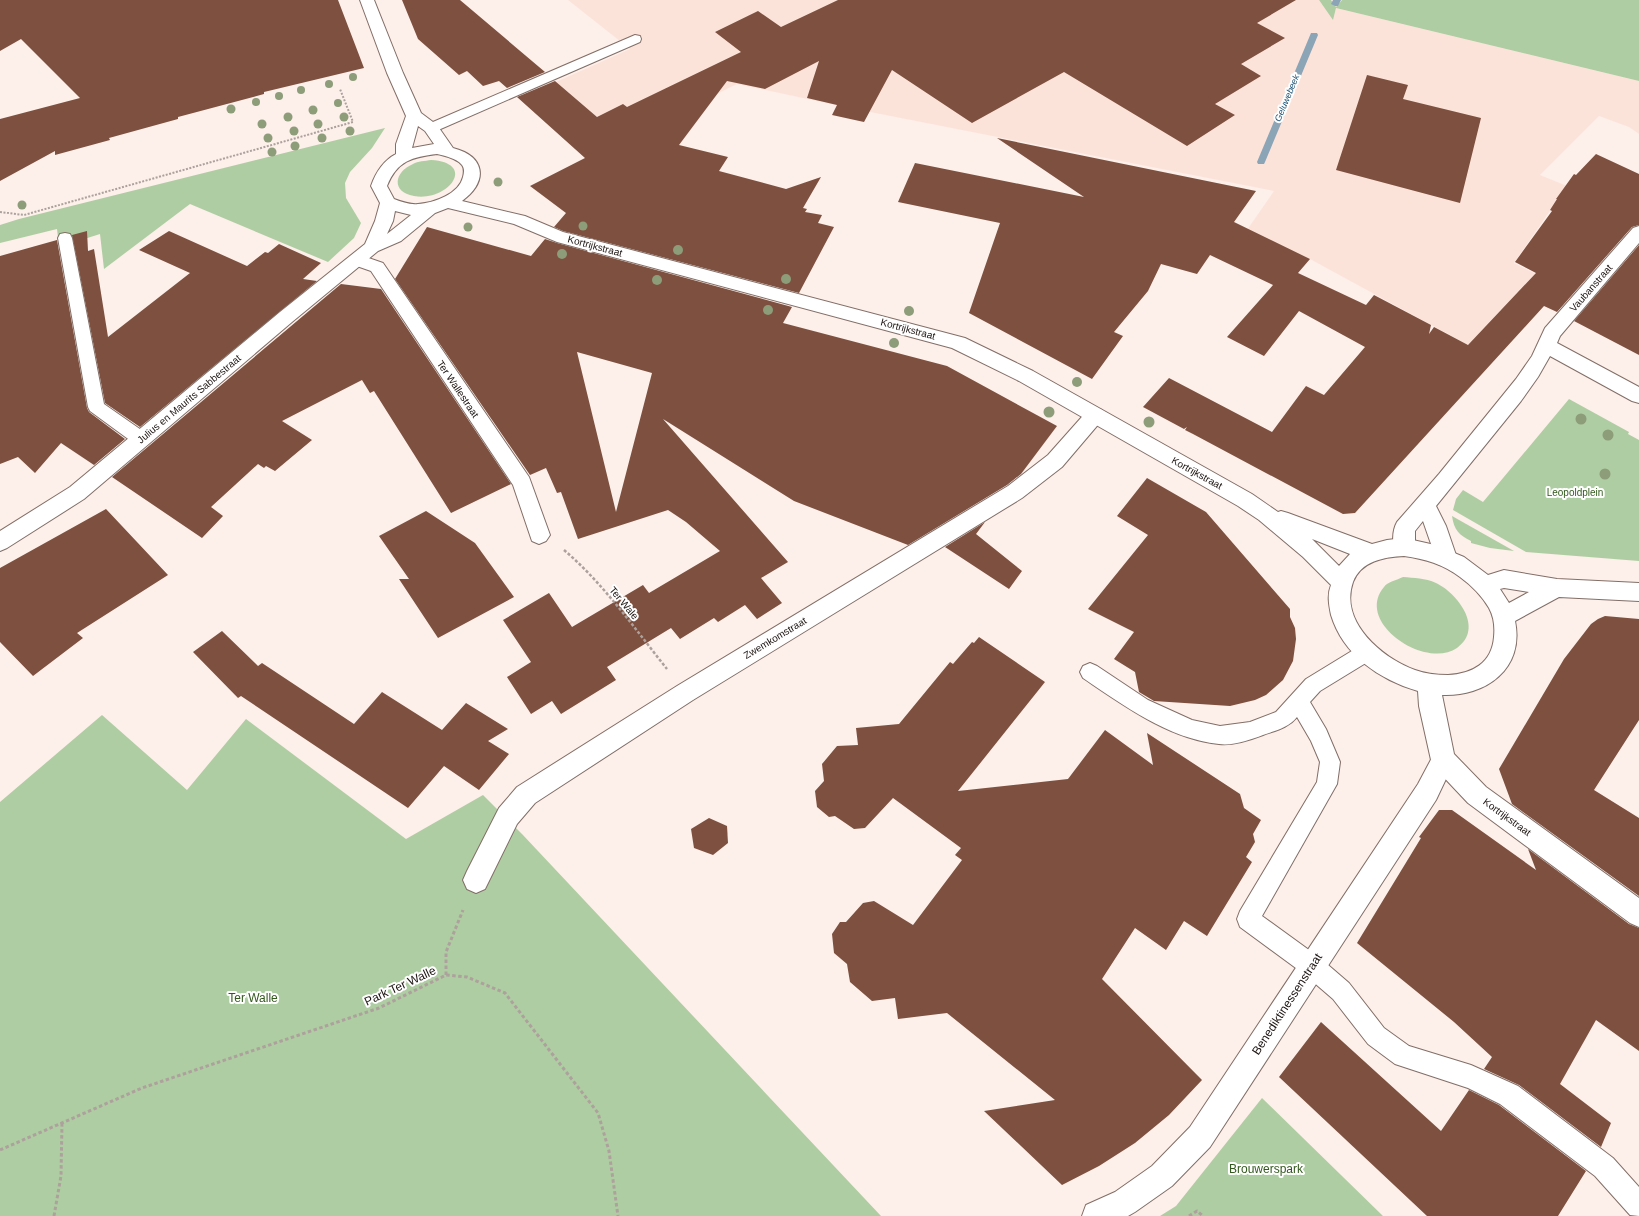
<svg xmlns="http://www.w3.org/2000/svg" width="1639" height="1216" viewBox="0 0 1639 1216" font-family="Arial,sans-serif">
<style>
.built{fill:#fce3da}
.green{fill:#afcda2}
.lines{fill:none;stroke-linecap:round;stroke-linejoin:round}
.stream{fill:#8ba4b6;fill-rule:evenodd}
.building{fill:#7e503f;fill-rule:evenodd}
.service-casing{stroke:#826e67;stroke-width:2}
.minor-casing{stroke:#826e67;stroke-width:2}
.tertiary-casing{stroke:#826e67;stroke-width:2}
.path-far2{stroke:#ada19d;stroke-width:2;stroke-dasharray:2 1.5;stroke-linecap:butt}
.path-far1{stroke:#ada19d;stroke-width:2.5;stroke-dasharray:3 2;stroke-linecap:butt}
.path{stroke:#ada19d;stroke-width:3;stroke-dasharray:3.5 2.5;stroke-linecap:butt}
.service{fill:#fff;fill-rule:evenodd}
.minor{fill:#fff;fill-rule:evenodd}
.tertiary{fill:#fff;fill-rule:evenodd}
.tree{fill:#8d9c79}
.labels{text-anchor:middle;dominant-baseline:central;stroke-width:4;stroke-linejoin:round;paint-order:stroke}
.far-water-label{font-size:9px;font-style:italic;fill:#1c5273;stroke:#fff}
.street-label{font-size:10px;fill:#1c1411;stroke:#fff}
.park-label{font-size:10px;fill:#32581d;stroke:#fff}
.near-street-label{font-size:12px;fill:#1c1411;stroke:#fff}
.near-park-label{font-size:12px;fill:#32581d;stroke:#fff}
</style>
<rect width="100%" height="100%" fill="#fdefea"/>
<path class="built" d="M568,0H1319L1333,19L1336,8L1639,81V134L1629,127L1599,116L1540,175L1567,186L1514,263L1561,287L1531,320L1505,306L1468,345L1310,259L1247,230L1274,191L850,108L737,84L624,140L556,82L630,49Z"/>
<g class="green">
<path d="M1319,0H1331L1336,7L1342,0H1639V81L1336,8L1333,20Z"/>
<path d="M385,128L372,148L350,172L345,183L346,198L361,223L354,238L328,262L190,204L104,269L100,234L59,247L57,229L0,243V225L19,219Z"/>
<path d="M431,160C478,163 448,202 414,196C391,192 394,172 413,164C418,161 425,161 431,160Z"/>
<path d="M1569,399L1629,432L1628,434L1639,440V561L1526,552L1453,510L1456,499L1463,490L1483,502Z"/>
<path d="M1452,516L1514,551L1490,548L1471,543V541C1459,535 1454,530 1452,516Z"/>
<path d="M1403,577C1414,578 1425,578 1436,583C1457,593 1485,628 1457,648C1425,670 1354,622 1384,587C1387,582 1397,580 1403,577Z"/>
<path d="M102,715L187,790L246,719L406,839L483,795L522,834L881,1216H0V802Z"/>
<path d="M1262,1098L1383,1216H1160L1176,1206Z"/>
</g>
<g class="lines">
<g class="stream">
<path d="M1333,0H1341L1338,6H1335L1331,4Z"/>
<path d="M1311,33H1317L1318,35L1265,162L1264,164H1258L1257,162Z"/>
</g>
</g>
<g class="building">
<path d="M0,0H338L364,68L264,92V94L178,117V119L109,138L110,140L55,155V151L0,181V119L80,98L21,39L0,51Z"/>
<path d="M402,0H460L545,72L507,88L499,81L483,86L467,71L459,75L418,39Z"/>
<path d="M838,0H1296L1257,23L1285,38L1241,64L1261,76L1215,104L1235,115L1187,146L1064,72L972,123L892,70L864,122L832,115L837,105L807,98L819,61L765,89L727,81L679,145L728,157L719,171L786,189L821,177L803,208L807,209L805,212L822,215L818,223L834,227L799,293L563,231L554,227L566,213L530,186L585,158L517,97L555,81L597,117L623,104L627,107L741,52L715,32L758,11L781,27Z"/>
<path d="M1367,75L1408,85L1403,99L1481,118L1460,203L1336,170Z"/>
<path d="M997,138L1256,191L1234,222L1310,259L1298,273L1366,305L1374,295L1431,325L1429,334L1434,327L1468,345L1536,273L1515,262L1552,211L1550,210L1557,199H1556L1574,174L1576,175L1596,154L1639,174V225L1632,227L1557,312L1544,306L1355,513L1343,514L1193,434L1185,430L1187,427L1184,429L1143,407L1169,378L1272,432L1306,386L1324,395L1365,347L1299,311L1264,356L1227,337L1273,285L1210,255L1197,274L1161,264L1148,291L1114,332L1123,336L1092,379L969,313L1000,223L898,202L915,163L1084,197Z"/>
<path d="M427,227L531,256L545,239L557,243L792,307L783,323L947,366L1057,426L1021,474L1007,485L908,545L794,501L663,419L788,562L761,578L782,603L757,619L745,605L718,622L714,618L680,639L671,628L607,667L616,680L561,714L552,701L531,714L507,677L531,662L503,620L549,593L572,627L643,585L649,593L720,551L686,522L668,510L578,539L561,492L557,493L546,468L530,475L395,279ZM577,352L652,373L616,512Z"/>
<path d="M87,231L88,251L94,249L108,337L190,273L139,250L169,231L247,266L265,252L268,253L279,244L321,263L303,279L317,281L140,427L105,403L72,235Z"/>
<path d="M57,240L87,408L89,412L125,439L94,465L61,443L35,473L18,457L0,464V256Z"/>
<path d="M1639,245V355L1574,321Z"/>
<path d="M341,284L381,289L511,484L451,513L374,391L370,393L362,380L282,421L312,440L275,471L266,466L264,468L258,464L211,507L223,516L202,538L112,477Z"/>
<path d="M1147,478L1206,512L1290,609V617L1295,628L1296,639L1293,661L1283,680L1266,695L1255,700L1230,706L1154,701L1139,692L1135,672L1114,659L1134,632L1088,609L1148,535L1117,516Z"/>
<path d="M106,509L168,575L77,633L83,638L33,676L0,642V568Z"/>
<path d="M426,511L475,543L514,597L438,638L399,579H409L379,536Z"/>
<path d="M985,522L976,534L1022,571L1009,589L945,547Z"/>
<path d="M1605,616L1639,619V720L1594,790L1639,818V896L1512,804L1499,769L1564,659L1591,624L1598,619Z"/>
<path d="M222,631L258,666L262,663L354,724L382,692L442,730L466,703L508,729L488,741L509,754L479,790L444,766L408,808L241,696L238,698L193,652Z"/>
<path d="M979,637L1045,682L958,791L1068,779L1105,730L1153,765L1147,733L1240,794L1244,808L1261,820L1253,834L1255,842L1246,857L1252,862L1207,936L1184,921L1166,950L1135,928L1102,979L1202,1080L1169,1115L1135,1143L1099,1166L1062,1185L984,1111L1055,1100L947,1013L898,1019L895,998L872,1001L850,982L847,964L834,953L832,934L840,922H846L863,903L874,901L913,925L962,860L955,855L961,848L893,798L865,828L854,829L835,816L829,817L817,807L815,791L824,781L822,764L837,746L858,745L856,728L899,724L950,662L953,664L972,642L974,643Z"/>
<path d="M1439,810H1452L1536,870L1528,849L1629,924L1639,928V1051L1596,1020L1560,1084L1611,1123L1601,1147L1519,1085L1484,1069L1492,1057L1454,1022L1357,943L1421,838L1419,837Z"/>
<path d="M709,818L727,826L728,843L713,855L694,848L691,829Z"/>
<path d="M1321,1022L1441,1131L1469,1090L1499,1105L1586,1171L1558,1216H1427L1279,1077Z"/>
</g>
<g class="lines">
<defs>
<g id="service">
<path d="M635,35L640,36L641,39L640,42L436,131L431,132L426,131L424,128L426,125Z"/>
<path d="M65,233L70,234L72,238L104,404L147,434L150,439L147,444L141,446L135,444L90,411L88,407L58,238L60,234Z"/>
<path d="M1367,643L1374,646L1377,652L1374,658L1320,691L1310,702L1326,729L1340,762L1337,784L1262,916L1320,958L1349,983L1384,1028L1409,1046L1471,1065L1518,1086L1613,1158L1639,1187V1216L1630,1215L1595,1176L1500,1104L1468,1088L1395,1064L1368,1044L1333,999L1304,974L1240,927L1237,919L1240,911L1317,782L1320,762L1311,741L1297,717C1288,728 1277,730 1263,735C1250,740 1233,746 1219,744C1169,739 1123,705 1083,678L1080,672L1083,666L1090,663L1097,666L1148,700L1192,720L1220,726L1250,722L1276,712L1306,679L1360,646Z"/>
</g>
<g id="minor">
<path d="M1639,226V243L1560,336L1557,343L1639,387V403L1632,401L1550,356L1538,377L1521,401L1436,506L1446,526L1457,558L1454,564L1446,567L1438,564L1423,521L1415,531V547L1412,553L1404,556L1396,553C1392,544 1392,531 1397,522L1439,474L1516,379L1532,356L1545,328L1633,228Z"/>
<path d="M357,254L383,263L529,477L550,535L546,541L539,544L532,541L513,485L371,271L351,264L348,260L351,256Z"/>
<path d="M1095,408L1102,410L1105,415L1102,420L1062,467L1022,498L693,700L535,803L517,824L485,889L476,893L467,889L463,880L467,871L499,808L517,787L677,686L1008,486L1048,455L1088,410Z"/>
<path d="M1443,749L1451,752L1455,760L1436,800L1210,1147L1172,1186L1135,1212L1128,1216H1082L1086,1205L1115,1192L1152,1166L1190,1127L1418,784L1435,752Z"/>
</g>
<path id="tertiary" d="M360,0H374L403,73L421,113L437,125L453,148C485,156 489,181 462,201L525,216L563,232L965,338L1033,371L1252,494L1278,512L1281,511L1288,513L1372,544L1387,540L1404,538L1435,545L1464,557L1488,575L1504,570L1557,579L1639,583V601L1559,597L1515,621C1525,669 1485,697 1442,695L1454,754L1486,787L1639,898V927L1630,923L1468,803L1435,768L1431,760L1419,706L1418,691C1380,680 1343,655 1331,615C1329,605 1327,595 1331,585L1303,557L1259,520L1238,506L1019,381L952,348L557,242L514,224L448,208L435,213L401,241L378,251L292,322L84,499L7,548L0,551V531L70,487L280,312L365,244L375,221L380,203L371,186C376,172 383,161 396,154V144L406,116L387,73ZM418,126L425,131L434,144L412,148ZM437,154C445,156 456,158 462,165C465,169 464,173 463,177C459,194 434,203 418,204C410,205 402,202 394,199L387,186C397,161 412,157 437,154ZM395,211L411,215L387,234L393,221ZM1312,539L1350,554L1339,566ZM1404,556C1425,559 1443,564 1460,577C1471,585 1482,596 1489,608C1494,617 1495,627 1494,637C1492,663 1472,674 1448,675C1437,675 1426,674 1415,670C1382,658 1339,622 1353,582C1361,561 1384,557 1404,556ZM1504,588L1529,592L1509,603L1500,589Z"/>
</defs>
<use href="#service" class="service-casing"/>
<use href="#minor" class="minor-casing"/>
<use href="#tertiary" class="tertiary-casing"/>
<path class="path-far2" d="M0,212L24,215L353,122L340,89"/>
<path class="path-far1" d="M564,550C603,583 635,629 667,669"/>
<g class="path">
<path d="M446,975V952L463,910"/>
<path d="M0,1150L142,1088L379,1008L446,975L467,977L505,993L598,1113L609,1151L618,1216"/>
<path d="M54,1216L61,1176L62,1123"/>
<path d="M1189,1216L1197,1211L1203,1216"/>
</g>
<use href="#service" class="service"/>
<use href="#minor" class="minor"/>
<use href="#tertiary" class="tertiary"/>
</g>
<g class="tree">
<circle cx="353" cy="77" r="4"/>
<circle cx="329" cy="84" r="4"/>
<circle cx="301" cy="90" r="4"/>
<circle cx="279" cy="96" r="4"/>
<circle cx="256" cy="102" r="4"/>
<circle cx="338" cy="103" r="4"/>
<circle cx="231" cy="109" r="4.5"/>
<circle cx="313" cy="110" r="4.5"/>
<circle cx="288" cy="117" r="4.5"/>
<circle cx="344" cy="117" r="4.5"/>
<circle cx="262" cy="124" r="4.5"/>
<circle cx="318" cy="124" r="4.5"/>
<circle cx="294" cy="131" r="4.5"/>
<circle cx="350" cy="131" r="4.5"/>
<circle cx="268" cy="138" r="4.5"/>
<circle cx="322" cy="138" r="4.5"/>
<circle cx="295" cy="146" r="4.5"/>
<circle cx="272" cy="152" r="4.5"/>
<circle cx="498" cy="182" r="4.5"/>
<circle cx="22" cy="205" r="4.5"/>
<circle cx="583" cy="226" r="4.5"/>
<circle cx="468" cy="227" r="4.5"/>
<circle cx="678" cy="250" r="5"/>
<circle cx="562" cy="254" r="5"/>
<circle cx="786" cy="279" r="5"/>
<circle cx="657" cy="280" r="5"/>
<circle cx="768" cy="310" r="5"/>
<circle cx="909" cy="311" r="5"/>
<circle cx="894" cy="343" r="5"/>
<circle cx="1077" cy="382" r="5"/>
<circle cx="1049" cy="412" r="5.5"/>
<circle cx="1581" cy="419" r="5.5"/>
<circle cx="1149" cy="422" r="5.5"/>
<circle cx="1608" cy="435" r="5.5"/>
<circle cx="1605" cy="474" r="5.5"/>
</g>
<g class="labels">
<g class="far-water-label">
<text transform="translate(1287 98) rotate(-67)">Geluwebeek</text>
</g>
<g class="street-label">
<text transform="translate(595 246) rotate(15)">Kortrijkstraat</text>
<text transform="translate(1591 288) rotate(-49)">Vaubanstraat</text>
<text transform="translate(908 329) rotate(15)">Kortrijkstraat</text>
<text transform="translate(458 389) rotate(56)">Ter Wallestraat</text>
<text transform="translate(189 399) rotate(-40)">Julius en Maurits Sabbestraat</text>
<text transform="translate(1197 473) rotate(29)">Kortrijkstraat</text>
<text transform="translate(624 603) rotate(50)">Ter Wale</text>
<text transform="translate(775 638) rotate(-31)">Zwemkomstraat</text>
<text transform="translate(1507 817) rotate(36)">Kortrijkstraat</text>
</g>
<g class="park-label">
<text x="1575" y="492">Leopoldplein</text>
</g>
<g class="near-street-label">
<text transform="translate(400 986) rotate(-25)">Park Ter Walle</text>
<text transform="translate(1287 1004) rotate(-57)">Benediktinessenstraat</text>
</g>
<g class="near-park-label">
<text x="253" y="998">Ter Walle</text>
<text x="1266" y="1169">Brouwerspark</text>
</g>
</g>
</svg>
